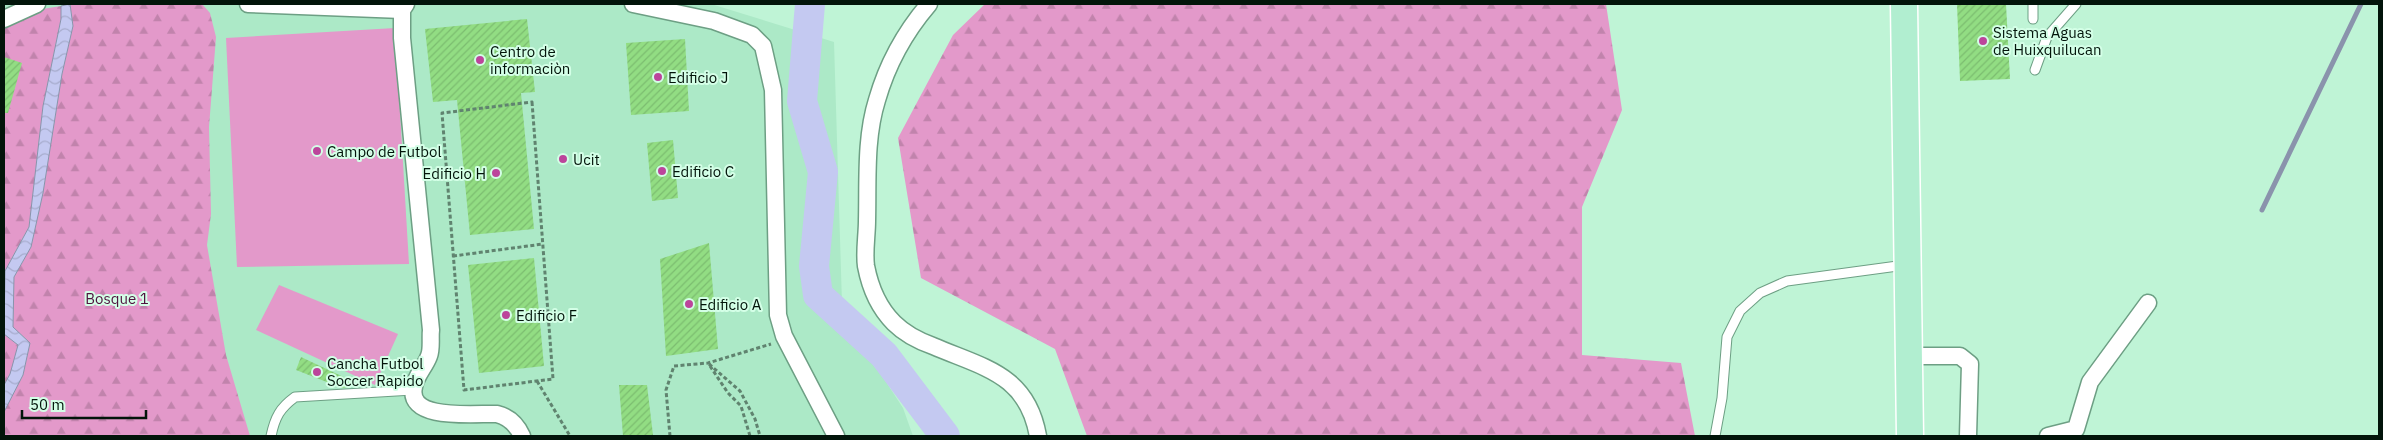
<svg xmlns="http://www.w3.org/2000/svg" width="2383" height="440" viewBox="0 0 2383 440" font-family="'IBM Plex Sans',sans-serif">
<style>
.built{fill:#ace9c7}
.forest{fill:url(#forest-firs)}
.park{fill:#e399ca}
.water{fill:url(#water-waves);stroke:#8a93ac}
.lines{fill:none;stroke-linecap:round;stroke-linejoin:round}
.stream{stroke:#8a93ac;stroke-width:5}
.river{stroke:#c4c9f1;stroke-width:30}
.building{fill:url(#building-hatch)}
.service-casing{stroke:#6d9f84;stroke-width:11}
.minor-casing{stroke:#6d9f84;stroke-width:19}
.primary-casing{stroke:#fff;stroke-width:29}
.path{stroke:#60836f;stroke-width:3;stroke-dasharray:4 2.5;stroke-linecap:butt}
.service{stroke:#fff;stroke-width:9}
.minor{stroke:#fff;stroke-width:16}
.primary{stroke:#b1eed0;stroke-width:26}
.poi-dot{fill:#bc459b;stroke:#d4ffe7;stroke-width:2}
.labels{text-anchor:middle;dominant-baseline:central;stroke-width:4;stroke-linejoin:round;paint-order:stroke}
.poi-label{font-size:15px;fill:#02140a;stroke:#d4ffe7;text-anchor:start}
.park-label{font-size:15px;fill:#4f143f;stroke:#d4ffe7}
</style>
<defs>
<pattern id="forest-firs" width="22" height="20" patternUnits="userSpaceOnUse" patternTransform="scale(1.25)"><rect width="22" height="20" fill="#e399ca"/><path d="M5 1l3.5 6h-7zM16 11l3.5 6h-7z" fill="#c183ac"/></pattern>
<pattern id="water-waves" width="16" height="10" patternUnits="userSpaceOnUse" patternTransform="scale(1.25)"><rect width="16" height="10" fill="#c4c9f1"/><path d="M0 5q4-4 8 0t8 0" fill="none" stroke="#a7accd"/></pattern>
<pattern id="building-hatch" width="6" height="6" patternUnits="userSpaceOnUse" patternTransform="scale(1.25)"><rect width="6" height="6" fill="#92dd83"/><path d="M-1 1l2-2M0 6l6-6M5 7l2-2" fill="none" stroke="#7cbd70"/></pattern>
</defs>
<rect width="100%" height="100%" fill="#bff4d6"/>
<path class="built" d="M4,4H711L834,42L843,336L875,365L903,408L913,436H4Z"/>
<g class="forest">
<path d="M70,4H202L210,13L216,37L209,127L211,214L207,245L226,355L250,436H4V412L23,375L30,343L13,327L14,277L31,247L43,193L62,74L73,26Z"/>
<path d="M985,4H1606L1622,110L1582,207V355L1681,363L1695,436H1087L1055,349L921,278L898,138L953,35Z"/>
<path d="M61,6V19L43,106L29,227L5,271L4,301V11H30Z"/>
<path d="M4,334L18,345L13,369L4,385Z"/>
</g>
<g class="park">
<path d="M395,28L409,264L237,267L226,38Z"/>
<path d="M279,285L398,334L375,385L256,330Z"/>
</g>
<path class="water" d="M70,4L73,26L62,74L43,193L31,247L14,277L13,327L30,343L23,375L4,412V385L10,374L18,345L4,334L5,271L29,227L43,106L61,19V6Z"/>
<g class="lines">
<path class="stream" d="M2262,210L2361,4"/>
<path class="river" d="M810,4L802,101L823,172L814,266L818,295L884,355L945,436"/>
</g>
<g class="building">
<path d="M1957,4H2006L2010,79L1960,81Z"/>
<path d="M527,19L535,92L521,93L534,229L470,235L457,100L433,102L425,29Z"/>
<path d="M685,39L689,111L631,115L626,43Z"/>
<path d="M4,57L22,63L8,113H4Z"/>
<path d="M673,140L678,198L652,201L647,143Z"/>
<path d="M709,243L718,349L666,356L660,259Z"/>
<path d="M534,258L544,366L479,373L468,265Z"/>
<path d="M301,357L352,381L350,387L342,388L296,370Z"/>
<path d="M619,385H647L653,435L623,436Z"/>
</g>
<g class="lines">
<defs>
<g id="service">
<path d="M2033,19V4"/>
<path d="M2035,70L2047,37L2076,4"/>
<path d="M271,436C275,417 280,408 295,397L413,390"/>
<path d="M1715,436L1722,398L1727,337L1740,311L1760,293L1787,281L1905,265"/>
</g>
<g id="minor">
<path d="M248,4L402,10"/>
<path d="M406,4L402,10V38L431,330C430,338 432,349 429,356C425,367 416,375 414,387C406,422 477,413 497,414C509,417 517,425 522,436"/>
<path d="M633,4L714,21L752,35L763,46L773,90L778,315L784,336L836,436"/>
<path d="M929,4C905,32 887,65 877,100C865,138 868,181 867,221C867,235 864,252 866,266C870,287 879,308 894,323C905,334 919,341 933,346C984,368 1027,374 1038,436"/>
<path d="M4,19L37,4"/>
<path d="M1909,356H1960L1970,364L1968,436"/>
<path d="M2048,436L2076,429L2090,382L2148,303"/>
</g>
<path id="primary" d="M1904,4L1910,436"/>
</defs>
<use href="#service" class="service-casing"/>
<use href="#minor" class="minor-casing"/>
<use href="#primary" class="primary-casing"/>
<g class="path">
<path d="M532,102L553,379L464,390L442,113Z"/>
<path d="M453,256L543,244"/>
<path d="M709,364L740,391L755,419L760,436"/>
<path d="M710,366L728,393L741,406L750,436"/>
<path d="M537,381L570,436"/>
<path d="M670,436L666,390L674,366L708,363L771,344"/>
</g>
<use href="#service" class="service"/>
<use href="#minor" class="minor"/>
<use href="#primary" class="primary"/>
</g>
<g class="poi-dot">
<circle cx="1983" cy="41" r="5"/>
<circle cx="480" cy="60" r="5"/>
<circle cx="658" cy="77" r="5"/>
<circle cx="317" cy="151" r="5"/>
<circle cx="563" cy="159" r="5"/>
<circle cx="662" cy="171" r="5"/>
<circle cx="496" cy="173" r="5"/>
<circle cx="689" cy="304" r="5"/>
<circle cx="506" cy="315" r="5"/>
<circle cx="317" cy="372" r="5"/>
</g>
<g class="labels">
<g class="poi-label">
<text x="1993" y="32">Sistema Aguas<tspan x="1993" dy="17">de Huixquilucan</tspan></text>
<text x="490" y="51">Centro de<tspan x="490" dy="17">informaciòn</tspan></text>
<text x="668" y="77">Edificio J</text>
<text x="327" y="151">Campo de Futbol</text>
<text x="573" y="159">Ucit</text>
<text x="672" y="171">Edificio C</text>
<text x="486" y="173" text-anchor="end">Edificio H</text>
<text x="699" y="304">Edificio A</text>
<text x="516" y="315">Edificio F</text>
<text x="327" y="363">Cancha Futbol<tspan x="327" dy="17">Soccer Rapido</tspan></text>
</g>
<g class="park-label">
<text x="117" y="298">Bosque 1</text>
</g>
</g>
<rect width="2383" height="440" fill="none" stroke="#02140a" stroke-width="10"/>
<path d="M22 410v8h124v-8" fill="none" stroke="#02140a" stroke-width="2.5"/>
<text x="30" y="410" font-size="15" fill="#02140a" stroke="#d4ffe7" stroke-width="4" paint-order="stroke">50 m</text>
</svg>
